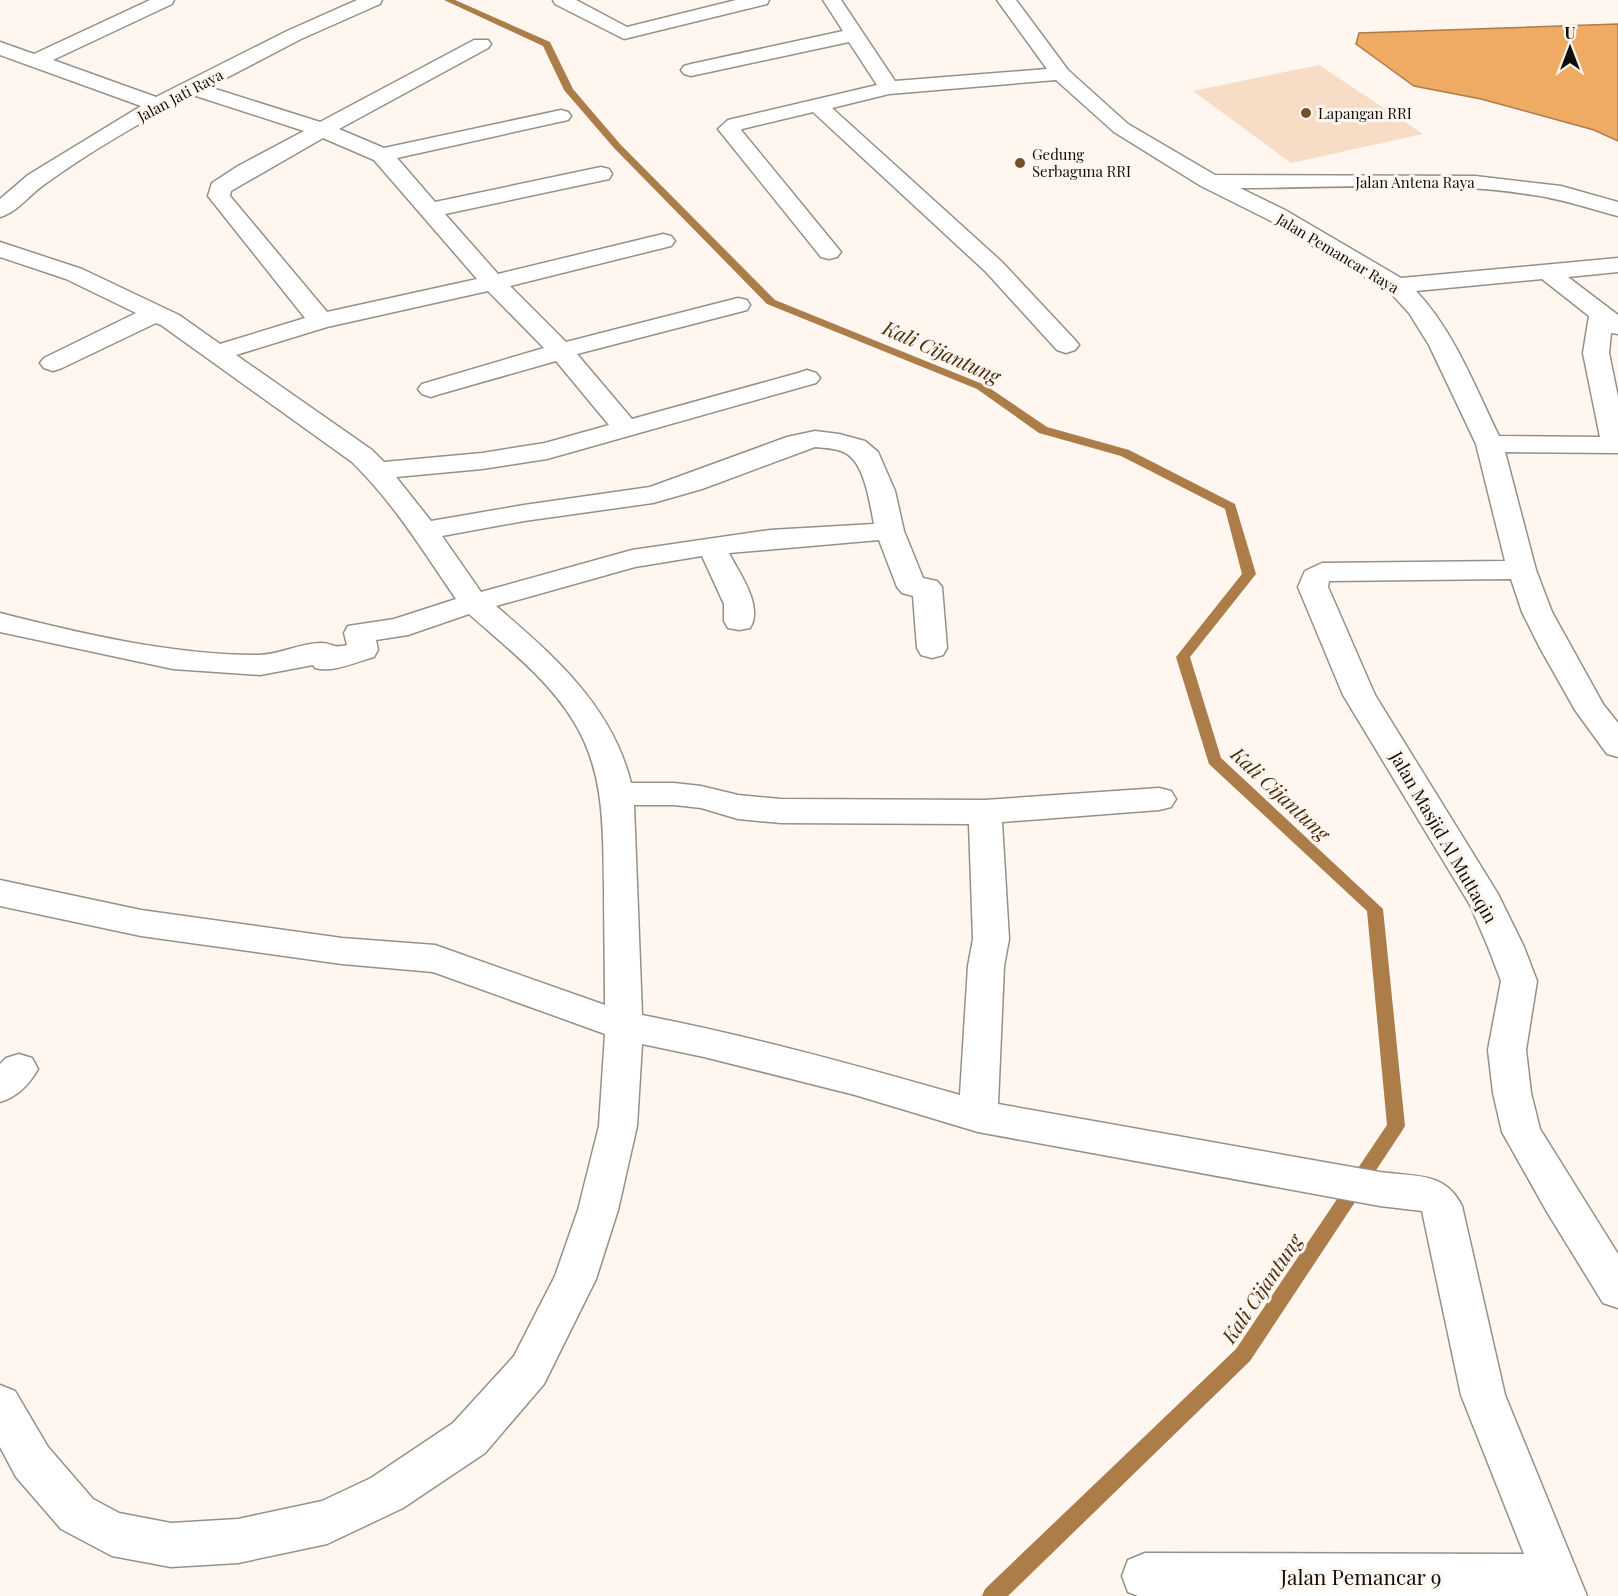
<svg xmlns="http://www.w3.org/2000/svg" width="1618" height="1596" viewBox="0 0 1618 1596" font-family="'Playfair Display',serif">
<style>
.green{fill:#f7ddc5}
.water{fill:#efab64;stroke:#ac7c49;stroke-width:1.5}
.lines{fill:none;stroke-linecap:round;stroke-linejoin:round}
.stream{fill:#ac7c49;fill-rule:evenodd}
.minor-casing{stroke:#979089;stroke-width:3}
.minor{fill:#fff;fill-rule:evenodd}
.poi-dot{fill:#734f29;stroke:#fef6ef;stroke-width:2}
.labels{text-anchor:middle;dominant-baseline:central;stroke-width:6;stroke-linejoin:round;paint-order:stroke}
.far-street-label{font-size:15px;fill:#100e0b;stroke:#fef6ef}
.far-poi-label{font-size:15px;fill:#100e0b;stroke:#fef6ef;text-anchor:start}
.street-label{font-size:18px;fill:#100e0b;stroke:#fef6ef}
.water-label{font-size:20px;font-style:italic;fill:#482d0e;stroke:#fef6ef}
.near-street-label{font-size:21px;fill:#100e0b;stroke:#fef6ef}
</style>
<rect width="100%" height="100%" fill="#fef6ef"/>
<path class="green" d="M1319,65L1423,134L1291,163L1193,91Z"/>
<path class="water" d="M1618,24V141L1594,130L1481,99L1414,86L1356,44L1359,33Z"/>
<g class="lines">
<path class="stream" d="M444,0H455L550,42L573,89L620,144L775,300L985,385L1047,427L1129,450L1235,504L1256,574L1190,657L1221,758L1383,909L1405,1126L1402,1131L1250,1361L1008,1596H982L985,1589L1236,1349L1387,1125L1367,911L1209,764L1176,657L1242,574L1225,509L1121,456L1039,433L977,389L767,304L614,148L564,90L543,46Z"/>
<defs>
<g id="minor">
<path d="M150,0H174L172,4L53,60L156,97L287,31L357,0H382L380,4L301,39L209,87L320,122L474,40H488L491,44L488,48L339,129L384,148L561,110L568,112L571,116L568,120L397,158L435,202L601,167L609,169L612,174L609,179L445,214L498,274L663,234L671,236L675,241L671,246L510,286L566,342L738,298L747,300L750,305L747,310L577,354L632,419L798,373L807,370L816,373L820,378L816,383L547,459L482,469L396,477L431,521L524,505L650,487L787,437L815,431L839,434L865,441L878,452L895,491L904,531L923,578L937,581L942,587L947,648L943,655L932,658L921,655L917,648L913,596L902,593L897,587L879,540L729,553C739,573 764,606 750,628L739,630L728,628L724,621V604L702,556L635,567L496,606C554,656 612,706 631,783H674L701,786L738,795L781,799L985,800L1159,788L1171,791L1176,799L1171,807L1159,810L1002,822L1009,939L1004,966L998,1104L1380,1172C1414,1177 1445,1171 1462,1206L1505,1395L1587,1596H1138L1128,1592L1122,1576L1128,1560L1145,1553L1524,1554L1461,1395L1422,1211L1380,1206L978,1132L855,1095L704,1057L642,1044L637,1126L618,1210L596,1279L544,1384L485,1453L403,1508L327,1544L238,1563L171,1567L112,1556L61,1529L16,1477L0,1447V1385L15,1391L48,1447L93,1499L119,1513L171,1523L238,1519L322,1501L371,1478L453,1423L514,1356L555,1276L578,1210L599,1126L605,1034L433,972L342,964L141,936L0,906V880L141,910L342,938L435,945L605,1005C605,965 604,925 604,886C603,829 605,772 574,722C549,680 506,647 469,614L408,635L376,640L378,650L374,657C355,662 334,673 315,668L313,665L260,675L173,669L0,632V613C82,634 173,655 258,655C279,655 300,643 321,643C334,643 331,649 347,645L344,633L348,626L394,619L456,599C424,552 393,502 352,462L161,325L156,323L62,368L53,371L44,368L40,363L44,358L136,313L66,279L0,257V242L82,269L179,315L220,344L305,318L208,196L212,183L238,166L304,131L193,95C142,121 91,151 45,184C30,194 18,212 0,217V199L28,175L141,106L0,55V42L34,54ZM323,138L374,160L477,279L327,312L230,196L231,191ZM488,291L544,348L422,384L418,389L422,394L431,397L440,394L556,361L609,425L545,443L482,453L384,462L372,450L236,355L327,327ZM815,447C825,448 839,448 847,454C865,465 870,504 874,524L770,530L632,550L481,592L442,536L524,521L653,503L702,489ZM634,805H674L701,808L738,819L781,823L969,824L973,939L968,966L960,1095C855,1065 750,1036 642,1015Z"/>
<path d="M553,0H576L627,27L736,0H769L767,4L624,39L555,4Z"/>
<path d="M823,0H841L895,81L1047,69L997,0H1016L1068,70L1128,124L1215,175L1475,176L1561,186L1618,202V216C1590,209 1563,199 1533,195C1441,180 1334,188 1240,188L1285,210L1401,278L1618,258V272L1568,277L1618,315V334L1611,333L1609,353L1618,397V453L1505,452L1536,570L1552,612L1603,704L1618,723V757L1607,754L1575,710L1540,648L1522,612L1511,579L1329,581L1328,587L1375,695L1498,894L1524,947L1537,981L1526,1050L1531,1093L1540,1129L1618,1254V1308L1603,1303L1547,1212L1502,1132L1493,1093L1488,1050L1501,981L1488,947L1470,905L1343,695L1298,587L1305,571L1322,563L1505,561L1476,444L1429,345L1409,313L1389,291L1269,220L1201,186L1114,132L1056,80L889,94L832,108L1002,262L1075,340L1079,345L1075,350L1066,353L1057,350L986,272L813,112L742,129L741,130L841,252L837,257L829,259L821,257L718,129L728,120L877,85L849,42L691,76L684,74L681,70L684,66L691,64L843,31ZM1542,279L1589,316L1583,353L1600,437L1499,436C1475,387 1454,331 1416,291Z"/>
<path d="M19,1054L32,1058L38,1069C29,1085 17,1097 0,1102V1064L6,1058Z"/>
</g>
</defs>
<use href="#minor" class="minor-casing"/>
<use href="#minor" class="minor"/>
</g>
<g class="poi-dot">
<circle cx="1306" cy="113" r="6"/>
<circle cx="1020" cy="163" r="6"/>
</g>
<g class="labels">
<g class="far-street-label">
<text transform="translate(180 95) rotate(-28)">Jalan Jati Raya</text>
<text x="1415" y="182">Jalan Antena Raya</text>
<text transform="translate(1338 253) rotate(31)">Jalan Pemancar Raya</text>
</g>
<g class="far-poi-label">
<text x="1318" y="113">Lapangan RRI</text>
<text x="1032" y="154">Gedung<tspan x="1032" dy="17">Serbaguna RRI</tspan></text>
</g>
<g class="street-label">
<text transform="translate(1444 837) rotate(60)">Jalan Masjid Al Muttaqin</text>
</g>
<g class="water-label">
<text transform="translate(942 351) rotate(24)">Kali Cijantung</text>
<text transform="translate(1281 793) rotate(43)">Kali Cijantung</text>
<text transform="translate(1261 1288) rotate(-56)">Kali Cijantung</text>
</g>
<g class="near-street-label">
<text x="1361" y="1576">Jalan Pemancar 9</text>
</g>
</g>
<g transform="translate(1570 48)" stroke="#fef6ef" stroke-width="4.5" paint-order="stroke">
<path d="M0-4.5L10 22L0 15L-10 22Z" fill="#100e0b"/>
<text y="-9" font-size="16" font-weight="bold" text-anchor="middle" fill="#100e0b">U</text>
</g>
</svg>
